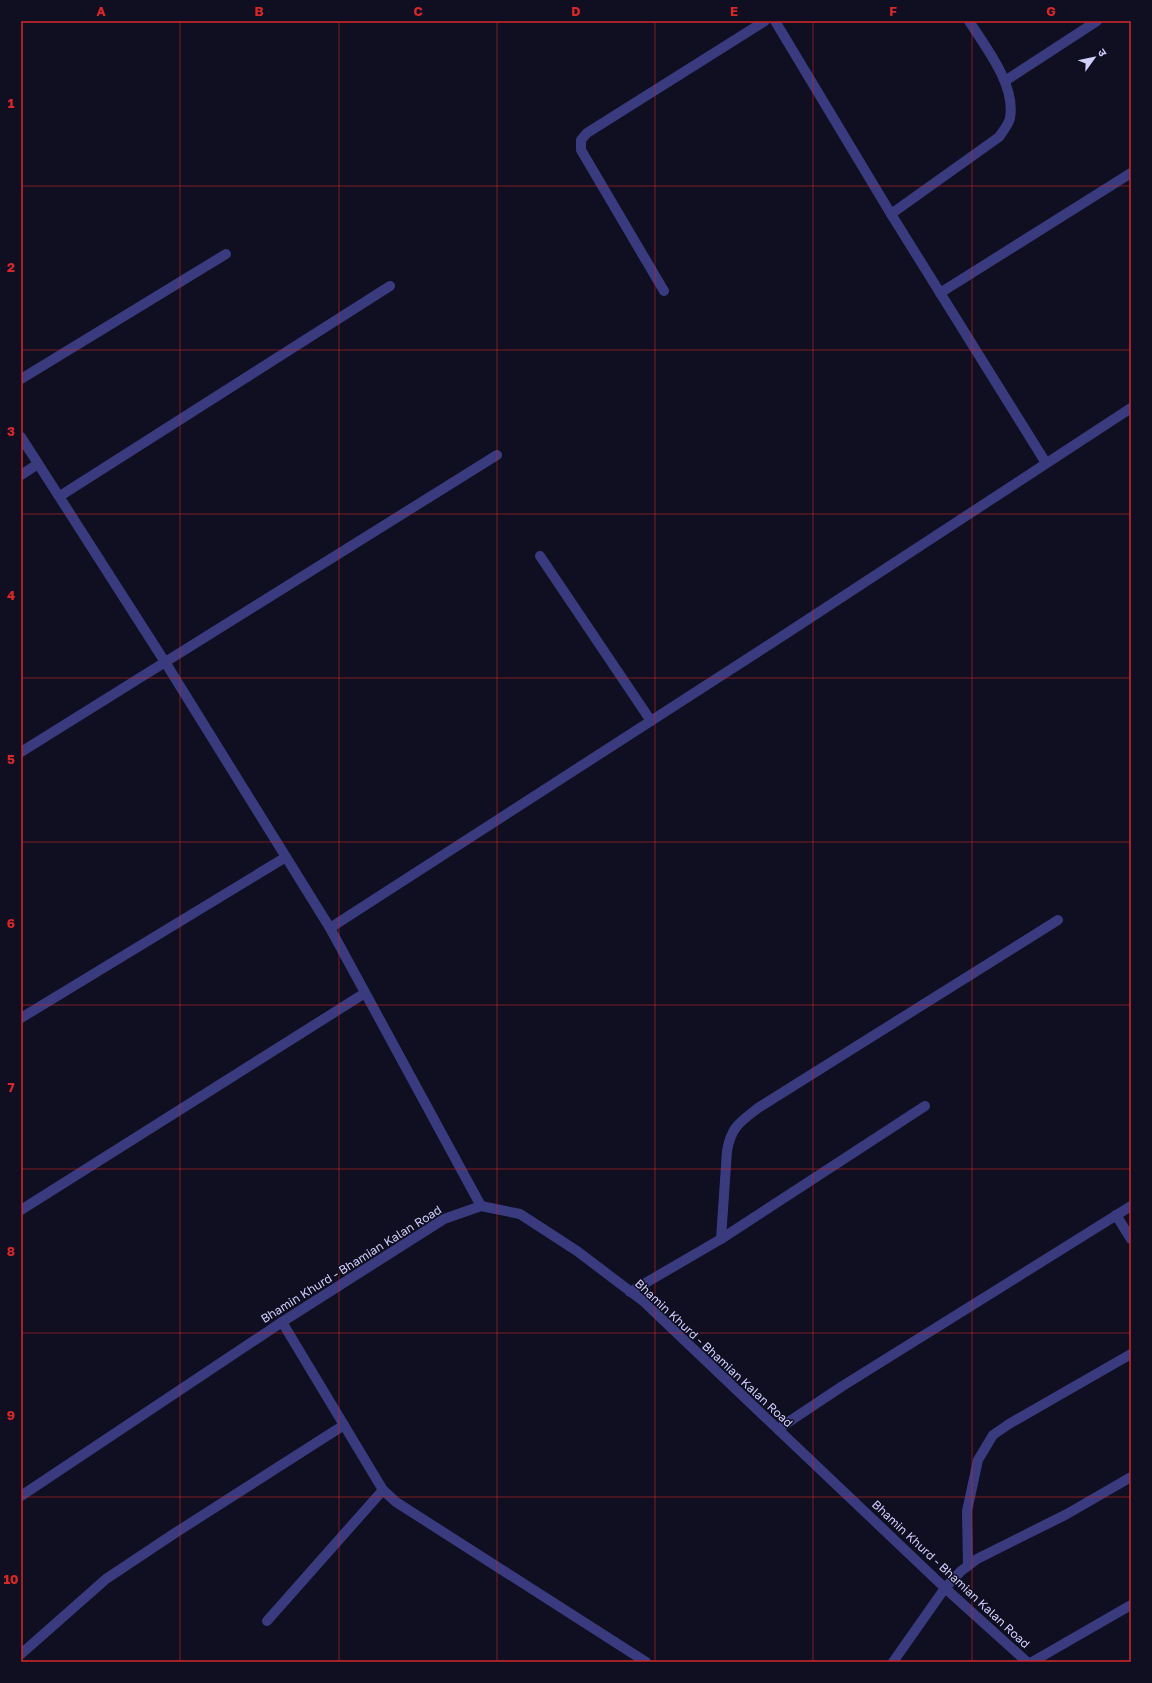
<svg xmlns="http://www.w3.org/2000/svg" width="1152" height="1683" viewBox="0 0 1152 1683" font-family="'Golos Text','Noto Sans Devanagari',sans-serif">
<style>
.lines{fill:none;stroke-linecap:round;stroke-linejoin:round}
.minor{stroke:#3a3b7f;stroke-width:10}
.tertiary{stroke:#3a3b7f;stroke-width:10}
.grid{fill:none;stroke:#d62828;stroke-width:1;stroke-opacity:0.55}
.labels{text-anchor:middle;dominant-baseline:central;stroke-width:3;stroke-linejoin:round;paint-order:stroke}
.street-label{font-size:12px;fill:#d2cffe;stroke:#100e21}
.neatline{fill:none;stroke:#d62828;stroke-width:1.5}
.grid-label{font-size:13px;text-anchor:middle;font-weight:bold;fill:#d62828}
</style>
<rect width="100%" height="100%" fill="#100e21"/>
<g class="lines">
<g class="minor">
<path d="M775,21L891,214L1046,463"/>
<path d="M1005,81L1097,21"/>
<path d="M891,214L999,137C1003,131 1009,124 1010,118C1016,85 986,48 969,21"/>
<path d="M664,291L581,150V140L587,133L765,21"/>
<path d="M940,293L1131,173"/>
<path d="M21,379L226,254"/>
<path d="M21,437L165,662L330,928L481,1206"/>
<path d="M21,475L38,464"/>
<path d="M60,496L390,286"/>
<path d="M540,556L651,721"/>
<path d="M21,752L497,455"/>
<path d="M330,928L781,637L1131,408"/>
<path d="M21,1018L286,857"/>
<path d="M21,1210L365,993"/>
<path d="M1116,1215L1131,1239"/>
<path d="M721,1239L727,1151C731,1127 740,1122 758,1108L1058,920"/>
<path d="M630,1292L721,1239L925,1106"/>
<path d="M282,1322L383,1490L396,1502L646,1662"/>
<path d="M778,1429L841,1387L1131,1206"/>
<path d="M968,1566L967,1511L978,1460L993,1435L1009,1424L1131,1354"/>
<path d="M267,1621L383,1490"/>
<path d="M21,1654L106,1579L175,1533L344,1425"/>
<path d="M893,1662L945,1588L961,1571L977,1559L1067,1514L1131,1477"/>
<path d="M1032,1662L1131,1605"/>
</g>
<path class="tertiary" d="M21,1496L282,1322L444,1219L481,1206L520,1214L577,1251L643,1301L945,1588L1027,1662"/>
</g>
<path class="grid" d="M180,21V1662M339,21V1662M497,21V1662M655,21V1662M813,21V1662M972,21V1662M21,186H1131M21,350H1131M21,514H1131M21,678H1131M21,842H1131M21,1005H1131M21,1169H1131M21,1333H1131M21,1497H1131"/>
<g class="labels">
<g class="street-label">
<text transform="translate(351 1264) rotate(-32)">Bhamin Khurd - Bhamian Kalan Road</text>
<text transform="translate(714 1353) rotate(43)">Bhamin Khurd - Bhamian Kalan Road</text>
<text transform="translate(951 1574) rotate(43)">Bhamin Khurd - Bhamian Kalan Road</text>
</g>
</g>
<rect width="1152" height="1683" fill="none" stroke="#100e21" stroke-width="44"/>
<g transform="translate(1094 58) rotate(57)" stroke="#100e21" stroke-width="3" paint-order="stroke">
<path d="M0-3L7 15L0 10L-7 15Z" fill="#d2cffe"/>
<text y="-6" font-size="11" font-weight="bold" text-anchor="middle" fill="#d2cffe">उ</text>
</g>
<rect x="22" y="22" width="1108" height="1639" class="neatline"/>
<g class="grid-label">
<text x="101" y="16">A</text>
<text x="259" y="16">B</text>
<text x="418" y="16">C</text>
<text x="576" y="16">D</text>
<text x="734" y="16">E</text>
<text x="893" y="16">F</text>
<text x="1051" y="16">G</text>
<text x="11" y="108">1</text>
<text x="11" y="272">2</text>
<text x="11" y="436">3</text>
<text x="11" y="600">4</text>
<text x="11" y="764">5</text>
<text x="11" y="928">6</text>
<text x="11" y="1092">7</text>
<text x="11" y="1256">8</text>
<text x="11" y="1420">9</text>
<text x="11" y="1584">10</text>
</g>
</svg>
